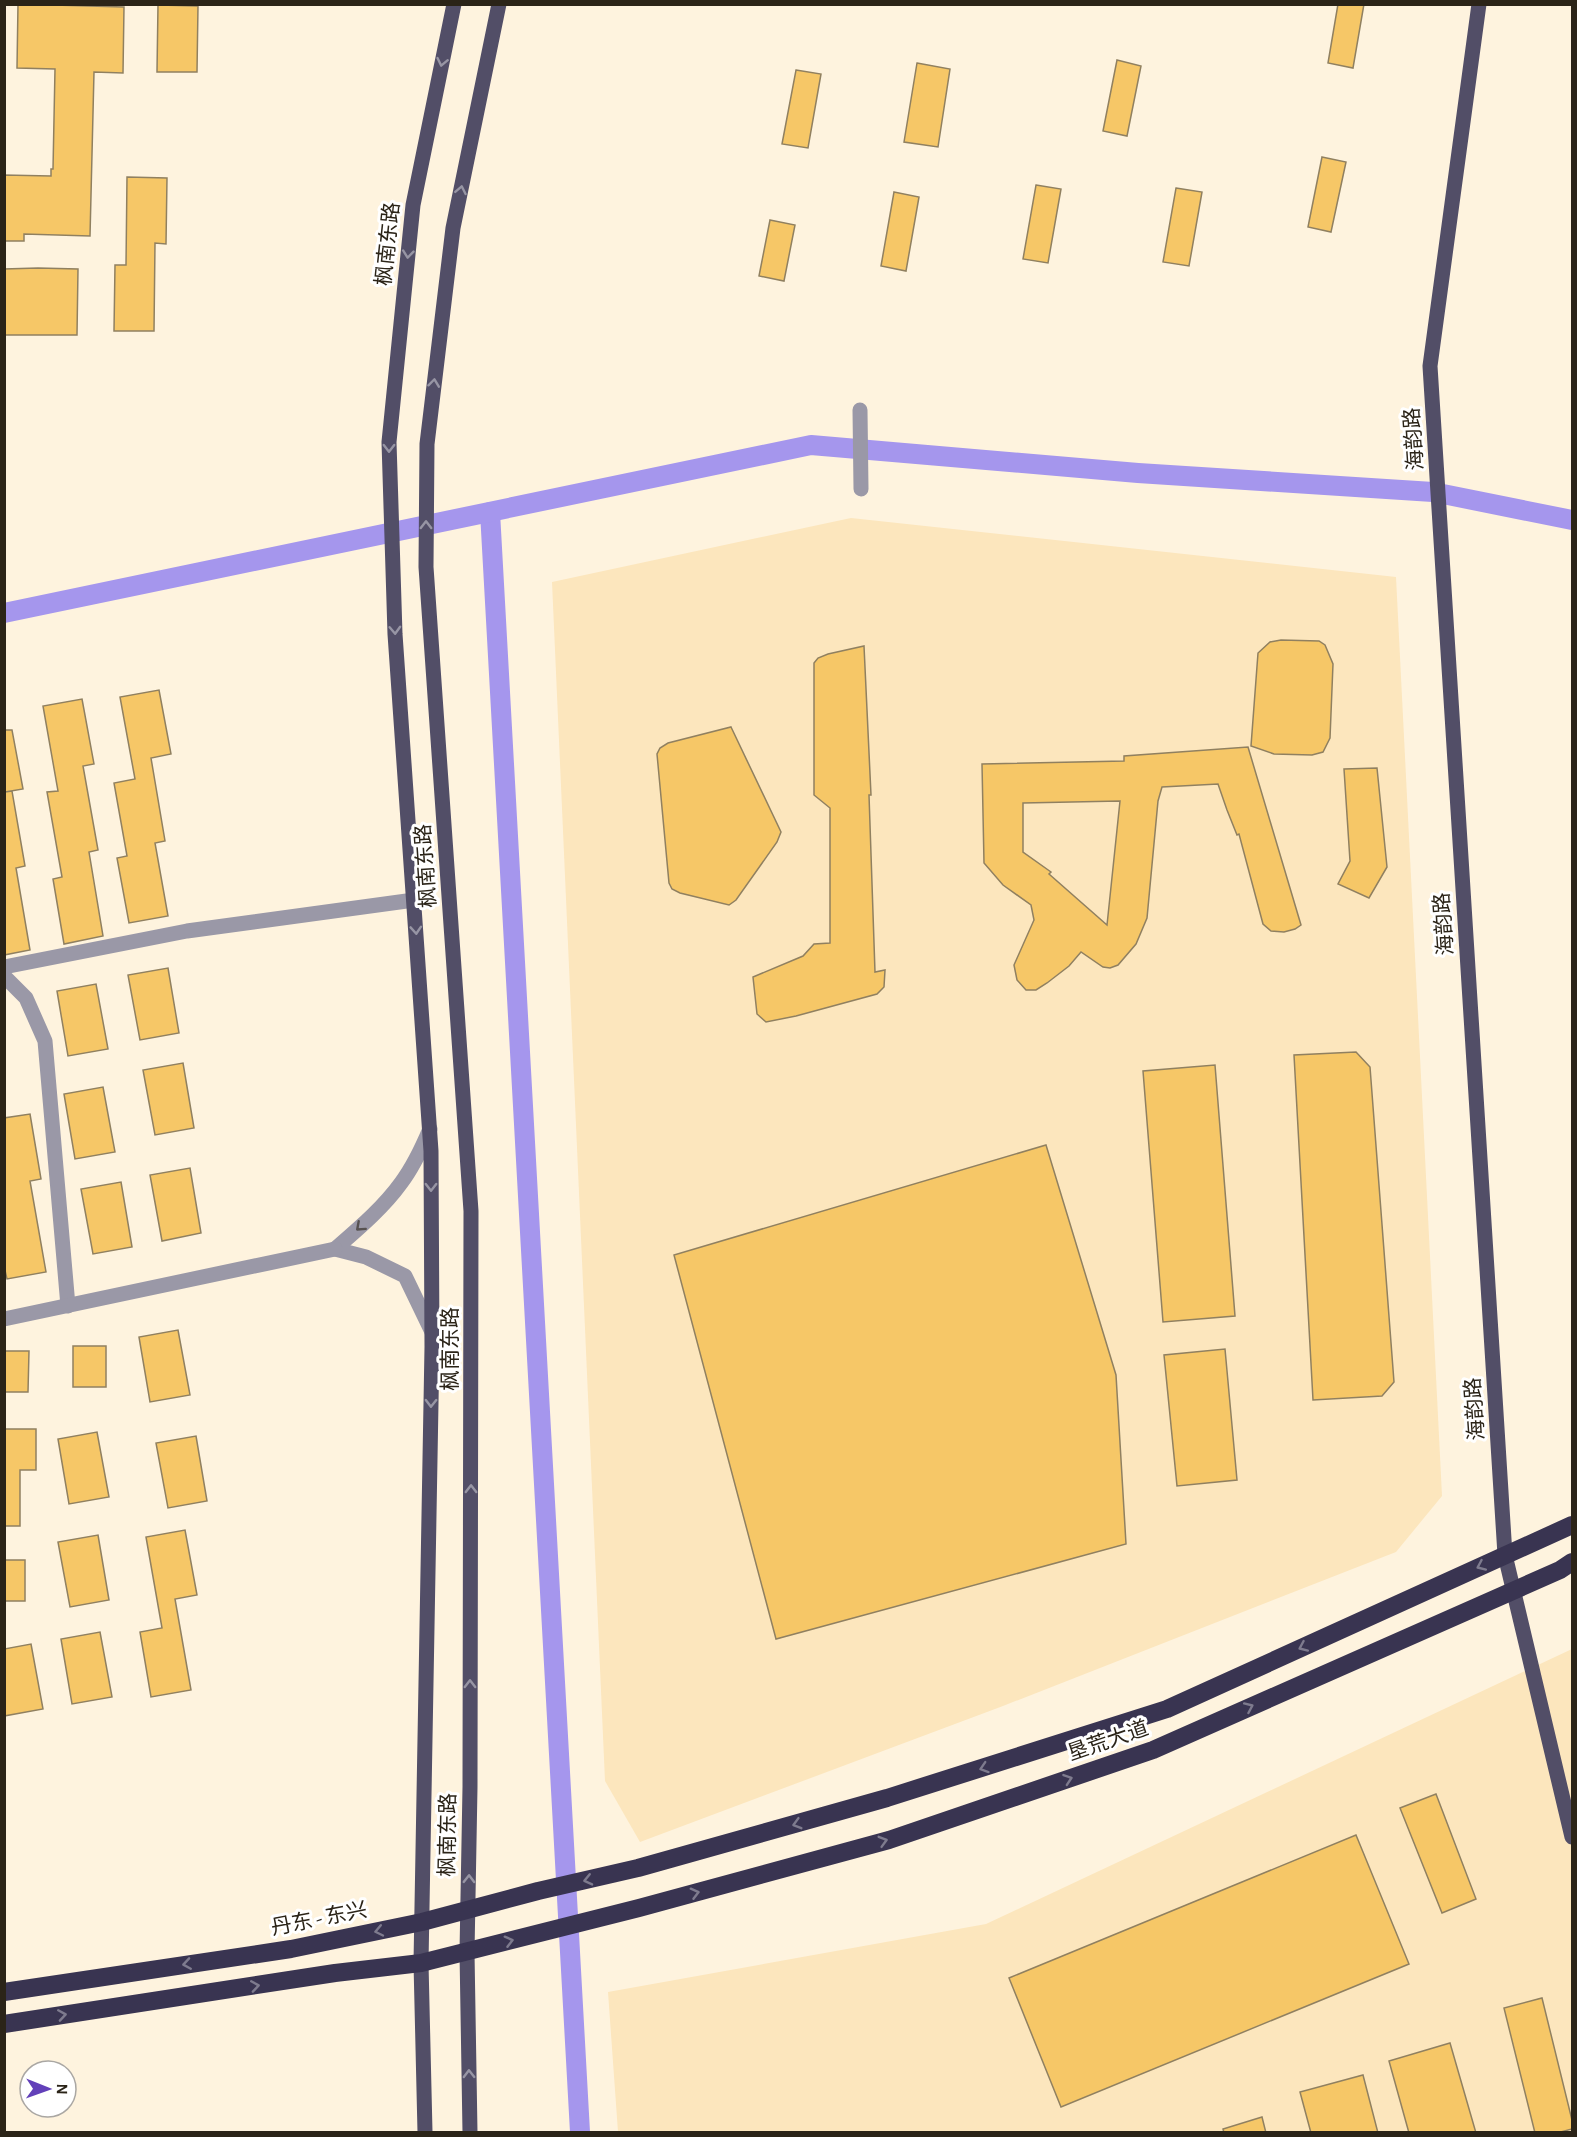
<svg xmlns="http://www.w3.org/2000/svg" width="1577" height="2137" viewBox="0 0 1577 2137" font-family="'Alegreya Sans','Noto Sans SC',sans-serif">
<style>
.built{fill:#fce6bd}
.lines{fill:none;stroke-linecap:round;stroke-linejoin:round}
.canal{stroke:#a596ed;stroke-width:20}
.building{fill:#f6c767;stroke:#908060;stroke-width:1.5;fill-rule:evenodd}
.minor{stroke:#9a98a7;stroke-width:15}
.major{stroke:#524e67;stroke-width:15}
.highway{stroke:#393451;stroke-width:18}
.oneway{stroke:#9795a4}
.oneway2{stroke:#575251}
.oneway3{stroke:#7e7b8e}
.labels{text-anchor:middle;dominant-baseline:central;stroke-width:6;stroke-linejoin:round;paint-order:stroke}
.street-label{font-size:21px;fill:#2b2418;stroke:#fff}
</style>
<rect width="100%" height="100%" fill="#fef3de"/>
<g class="built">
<path d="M851,518L1396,577L1442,1496L1396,1552L1003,1706L640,1842L605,1781L552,582Z"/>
<path d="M1572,1649V2132H618L608,1992L986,1924Z"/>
</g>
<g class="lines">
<g class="canal">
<path d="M490,512L580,2132"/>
<path d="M4,613L811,445L1138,473L1433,492L1572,520"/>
</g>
</g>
<g class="building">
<path d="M18,4L124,7L123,73L94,72L90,236L24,234V241H4V175L51,176V169H53L55,69L17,68Z"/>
<path d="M1338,4H1364L1353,68L1328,63Z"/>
<path d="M158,5L198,6L197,72H157Z"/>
<path d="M1117,60L1141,66L1127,136L1103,131Z"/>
<path d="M917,63L950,69L938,147L904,142Z"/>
<path d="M796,70L821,74L808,148L782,144Z"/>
<path d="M1322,157L1346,162L1331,232L1308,227Z"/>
<path d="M127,177L167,178L166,244L155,243L154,331H114L115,265H126Z"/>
<path d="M1036,185L1061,189L1048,263L1023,259Z"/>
<path d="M1176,188L1202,192L1189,266L1163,262Z"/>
<path d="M894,192L919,197L906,271L881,266Z"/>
<path d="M770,220L795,225L784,281L759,276Z"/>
<path d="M38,268L78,269L77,335H4V269Z"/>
<path d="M1281,640L1319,641L1325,645L1333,664L1330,738L1323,752L1312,755L1274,754L1251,746L1258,653L1270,642Z"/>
<path d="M864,646L871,795H869L875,972L885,970L884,987L877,994L796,1016L766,1022L757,1014L753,977L803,956L814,944L830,943V808L814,795V663L818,658L828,654Z"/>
<path d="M159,690L171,754L151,758L165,841L155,843L168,916L129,923L117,858L127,856L114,783L135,779L120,697Z"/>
<path d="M82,699L94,764L83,766L98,850L89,852L103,936L64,944L53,879L62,877L47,792L58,791L43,706Z"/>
<path d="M731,727L781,832L777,842L736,900L729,905L680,893L672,889L669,883L657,754L660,748L668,743Z"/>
<path d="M4,730H12L23,789L5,792L12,791L25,866L16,868L30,950L4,955Z"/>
<path d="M1248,747L1301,925L1295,929L1284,932L1271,931L1263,924L1239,834L1237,835L1227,810L1218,784L1162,787L1158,801L1147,918L1136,944L1118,965L1110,968L1103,967L1081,952L1069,966L1047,983L1036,990H1026L1017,980L1014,965L1034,920L1031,905L1003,885L984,863L982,764L1124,761V756ZM1120,801L1107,925L1049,874L1051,872L1023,852V803Z"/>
<path d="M1377,768L1387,867L1369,898L1338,884L1350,861L1344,769Z"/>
<path d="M168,968L179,1033L140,1040L128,975Z"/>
<path d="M96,984L108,1049L68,1056L57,991Z"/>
<path d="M1356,1052L1370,1067L1394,1382L1382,1396L1313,1400L1294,1055Z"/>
<path d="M183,1063L194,1128L155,1135L143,1070Z"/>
<path d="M1215,1065L1235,1316L1163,1322L1143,1071Z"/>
<path d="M103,1087L115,1152L75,1159L64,1094Z"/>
<path d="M30,1114L41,1179L30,1181L46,1272L7,1279L4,1266V1118Z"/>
<path d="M1046,1145L1116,1375L1126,1544L776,1639L674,1255Z"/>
<path d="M190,1168L201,1233L162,1241L150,1175Z"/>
<path d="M121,1182L132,1247L93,1254L81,1189Z"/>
<path d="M178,1330L190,1395L150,1402L139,1337Z"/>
<rect x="73" y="1346" width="33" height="41"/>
<path d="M1225,1349L1237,1480L1177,1486L1164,1355Z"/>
<path d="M4,1351H29L28,1392H4Z"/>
<path d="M4,1429H36V1470H20V1526H4Z"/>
<path d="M97,1432L109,1497L69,1504L58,1439Z"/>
<path d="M196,1436L207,1501L168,1508L156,1443Z"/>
<path d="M185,1530L197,1595L175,1599L191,1690L151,1697L140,1632L162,1628L146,1537Z"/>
<path d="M98,1535L109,1600L70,1607L58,1542Z"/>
<rect x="4" y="1560" width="21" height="41"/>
<path d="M100,1632L112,1697L72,1704L61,1639Z"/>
<path d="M31,1644L43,1709L4,1716V1649Z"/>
<path d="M1436,1794L1476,1899L1442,1913L1400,1808Z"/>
<path d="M1356,1835L1409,1964L1061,2107L1009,1978Z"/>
<path d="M1542,1998L1572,2120V2129L1557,2133H1535L1504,2008Z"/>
<path d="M1450,2043L1476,2133H1409L1389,2061Z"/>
<path d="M1363,2075L1378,2133H1311L1300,2092Z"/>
<path d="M1262,2117L1266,2133H1224L1223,2129Z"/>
</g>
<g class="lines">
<g class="minor">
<path d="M860,410L861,489"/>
<path d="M4,967L187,931L414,900"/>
<path d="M4,976L26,998L45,1041L68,1306"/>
<path d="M430,1129C422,1148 413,1167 401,1183C383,1208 358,1229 335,1249L366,1257L405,1276L432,1332"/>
<path d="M4,1319L335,1249"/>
</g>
<g class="major">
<path d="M1479,4L1430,366L1505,1555L1572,1837"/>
<path d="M425,2132L421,1963L432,1347L431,1151L395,634L389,442L413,205L454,4"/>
<path d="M470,2132L467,1952L470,1787L471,1211L426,567L427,444L453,228L499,4"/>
</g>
<g class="highway">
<path d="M4,1992L291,1949L422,1922L538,1891L638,1868L887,1798L1167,1709L1572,1525"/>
<path d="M4,2024L335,1973L421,1963L639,1908L889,1840L1153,1750L1560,1570L1572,1562"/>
</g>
</g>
<defs><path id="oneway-chevron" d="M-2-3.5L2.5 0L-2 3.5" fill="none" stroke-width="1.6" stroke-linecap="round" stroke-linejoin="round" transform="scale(1.5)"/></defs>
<g class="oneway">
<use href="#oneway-chevron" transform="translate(442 62) rotate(102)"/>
<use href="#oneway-chevron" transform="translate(461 190) rotate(-79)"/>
<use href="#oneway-chevron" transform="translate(408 254) rotate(96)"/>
<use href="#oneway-chevron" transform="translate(434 383) rotate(-83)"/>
<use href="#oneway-chevron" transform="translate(389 448) rotate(90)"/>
<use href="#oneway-chevron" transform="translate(426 525) rotate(-90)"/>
<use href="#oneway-chevron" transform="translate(395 630) rotate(88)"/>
<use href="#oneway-chevron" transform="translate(416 930) rotate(86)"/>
<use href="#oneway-chevron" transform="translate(431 1187) rotate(90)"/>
<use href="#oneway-chevron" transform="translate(431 1403) rotate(91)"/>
<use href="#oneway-chevron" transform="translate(471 1489) rotate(-90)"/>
<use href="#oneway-chevron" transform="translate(470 1684) rotate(-90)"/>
<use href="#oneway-chevron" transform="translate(469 1879) rotate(-89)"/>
<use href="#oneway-chevron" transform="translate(469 2074) rotate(-91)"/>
</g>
<use class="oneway2" href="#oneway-chevron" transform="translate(360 1227) rotate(138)"/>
<g class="oneway3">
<use href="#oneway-chevron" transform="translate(1481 1566) rotate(156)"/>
<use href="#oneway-chevron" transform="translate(1303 1647) rotate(156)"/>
<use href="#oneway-chevron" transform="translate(1249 1707) rotate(-24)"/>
<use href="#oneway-chevron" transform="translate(984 1768) rotate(162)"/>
<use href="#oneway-chevron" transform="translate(1068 1779) rotate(-19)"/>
<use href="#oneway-chevron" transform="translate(797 1824) rotate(164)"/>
<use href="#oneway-chevron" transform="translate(883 1841) rotate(-16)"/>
<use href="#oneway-chevron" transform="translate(588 1880) rotate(167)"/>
<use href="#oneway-chevron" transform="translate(695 1893) rotate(-15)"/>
<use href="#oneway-chevron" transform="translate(379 1931) rotate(168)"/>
<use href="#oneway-chevron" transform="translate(509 1941) rotate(-15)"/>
<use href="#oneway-chevron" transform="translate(187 1964) rotate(171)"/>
<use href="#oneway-chevron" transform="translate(255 1986) rotate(-9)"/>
<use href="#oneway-chevron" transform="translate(62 2015) rotate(-9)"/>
</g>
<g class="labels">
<g class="street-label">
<text transform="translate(388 244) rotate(-84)">枫南东路</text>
<text transform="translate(1414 439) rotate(-94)">海韵路</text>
<text transform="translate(426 866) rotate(-94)">枫南东路</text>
<text transform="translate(1444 924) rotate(-94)">海韵路</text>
<text transform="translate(450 1349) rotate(-90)">枫南东路</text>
<text transform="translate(1475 1409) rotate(-94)">海韵路</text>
<text transform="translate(1108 1741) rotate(-19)">垦荒大道</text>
<text transform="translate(448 1835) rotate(-89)">枫南东路</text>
<text transform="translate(319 1919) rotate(-11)">丹东 - 东兴</text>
</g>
</g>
<rect width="1577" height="2137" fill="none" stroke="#2b2418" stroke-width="12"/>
<g transform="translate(48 2089) rotate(91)"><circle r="28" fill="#ffffff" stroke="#aaa7a3" stroke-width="1.5"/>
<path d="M0-4.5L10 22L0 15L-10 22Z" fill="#6240b9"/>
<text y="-9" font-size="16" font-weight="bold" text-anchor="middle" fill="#2b2418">N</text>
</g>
</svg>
